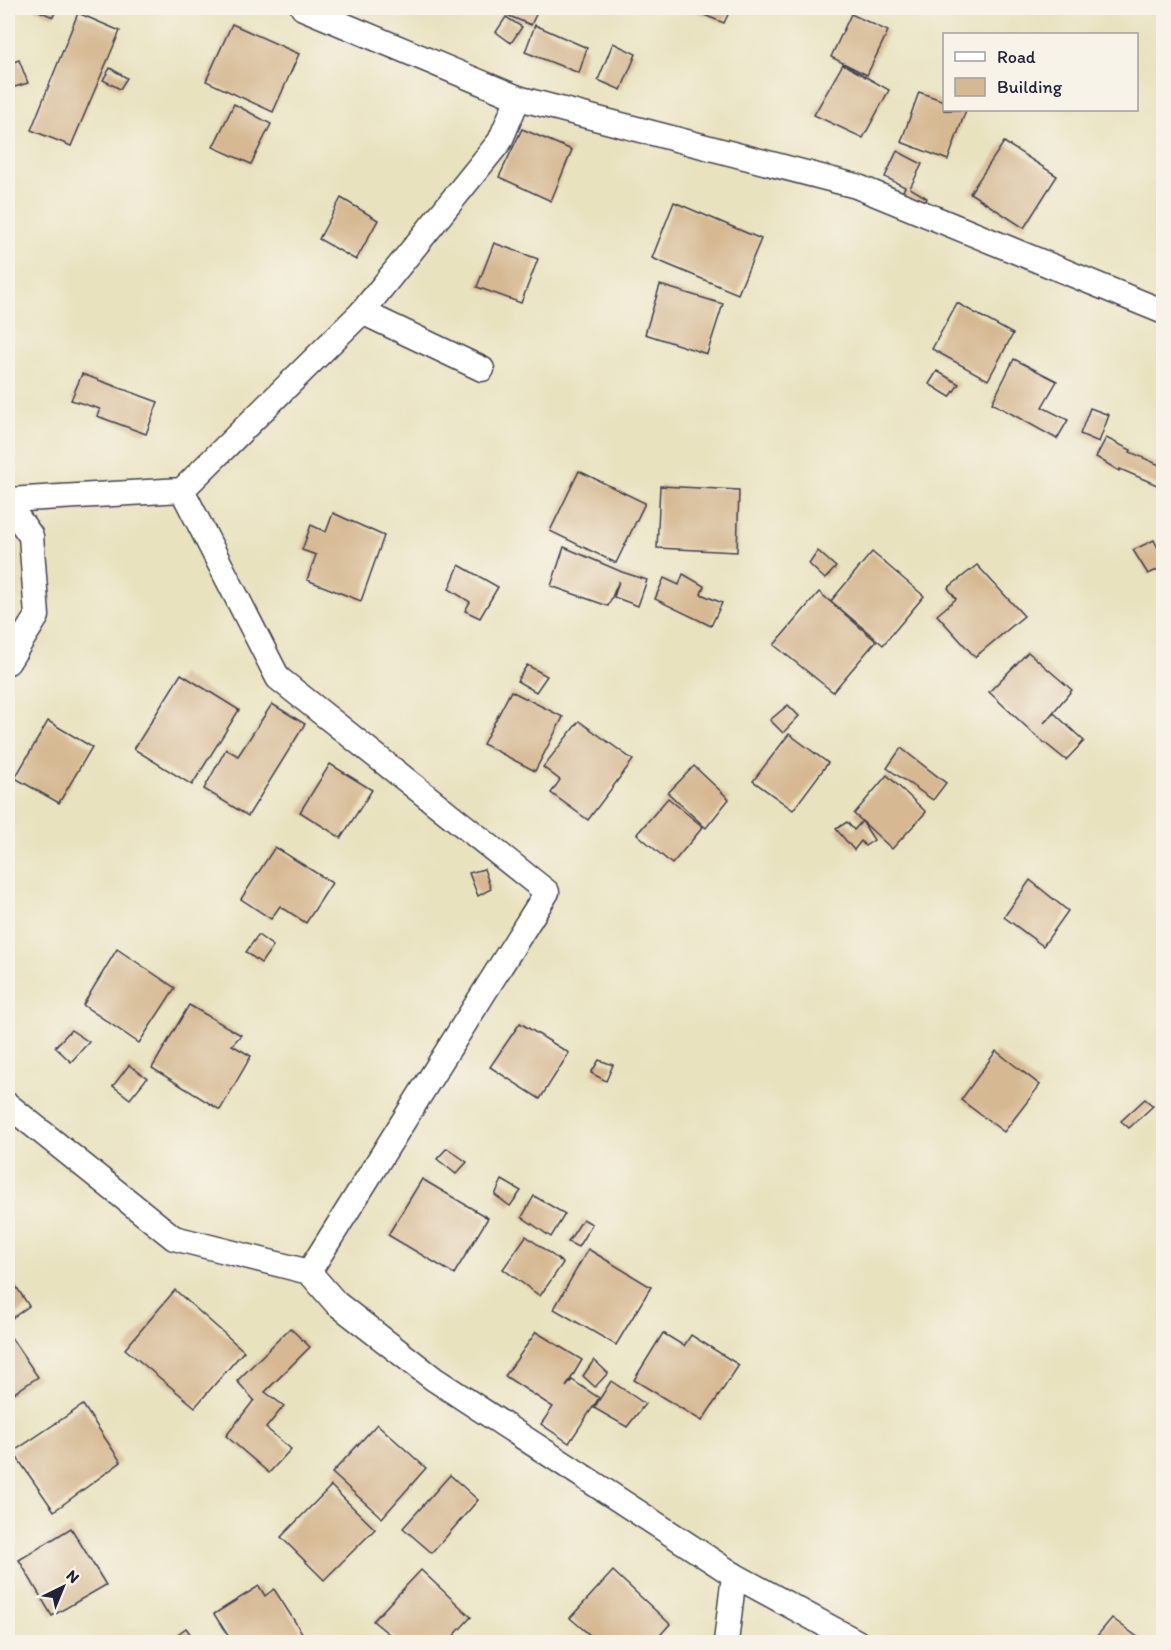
<svg xmlns="http://www.w3.org/2000/svg" width="1171" height="1650" viewBox="0 0 1171 1650" font-family="Itim,sans-serif">
<style>
.building{fill:#d6b993}
.lines{fill:none;stroke-linecap:round;stroke-linejoin:round}
.street-casing{stroke:#403f4f;stroke-width:27}
.street{stroke:#fff;stroke-width:24}
</style>
<rect width="100%" height="100%" fill="#f7f3e8"/>
<filter id="ink" filterUnits="userSpaceOnUse"><feTurbulence type="fractalNoise" baseFrequency=".0167" numOctaves="2"/><feDisplacementMap in="SourceGraphic" scale="12" xChannelSelector="R" yChannelSelector="G"/><feConvolveMatrix kernelMatrix="1 2 1 2 8 2 1 2 1" color-interpolation-filters="sRGB"/></filter>
<filter id="wash" filterUnits="userSpaceOnUse"><feTurbulence type="fractalNoise" baseFrequency=".008" numOctaves="4" result="noise"/><feDisplacementMap in="SourceGraphic" scale="24" xChannelSelector="R" yChannelSelector="G"/><feGaussianBlur stdDeviation="1.35" result="paint"/><feColorMatrix in="noise" values="0 0 0 0 0 0 0 0 0 0 0 0 0 0 0 0 0 1.4 0 .05"/><feComposite in="paint" operator="in"/></filter>
<g filter="url(#wash)">
<rect width="100%" height="100%" fill="#e9e2bf"/>
<g id="blocks">
<g class="building">
<path d="M32,8H57L53,17Z"/>
<path d="M505,8H539L531,25L502,13Z"/>
<path d="M699,8H731L724,23L697,12Z"/>
<path d="M78,13L120,31L71,146L31,130Z"/>
<path d="M851,14L888,31L867,75L831,57Z"/>
<path d="M506,17L522,27L511,43L496,32Z"/>
<path d="M232,24L299,54L273,112L206,81Z"/>
<path d="M535,25L587,48L579,73L525,52Z"/>
<path d="M613,43L636,54L621,90L598,80Z"/>
<path d="M19,60L28,83L8,89V64Z"/>
<path d="M843,64L889,90L863,138L814,115Z"/>
<path d="M110,68L127,78L120,89L103,80Z"/>
<path d="M919,92L944,101V110H966L948,160L901,142Z"/>
<path d="M234,104L271,124L251,164L213,147Z"/>
<path d="M522,129L572,150L551,201L499,177Z"/>
<path d="M1004,142L1057,176L1024,228L970,193Z"/>
<path d="M897,151L922,164L910,188L927,198L924,205L901,195L905,187L885,177Z"/>
<path d="M341,198L378,220L356,260L319,239Z"/>
<path d="M674,202L761,239L738,294L652,258Z"/>
<path d="M494,243L538,259L521,303L477,287Z"/>
<path d="M660,285L723,304L707,354L645,334Z"/>
<path d="M957,303L1013,334L988,380L932,349Z"/>
<path d="M1014,359L1057,381L1042,407L1068,420L1057,439L992,403Z"/>
<path d="M937,371L959,384L950,397L929,384Z"/>
<path d="M82,374L158,402L146,434L97,416L100,409L71,400Z"/>
<path d="M1090,408L1109,415L1099,442L1080,434Z"/>
<path d="M1106,438L1131,450L1130,452L1164,467V473L1157,485L1120,469L1119,471L1096,457Z"/>
<path d="M579,471L645,503L616,563L550,531Z"/>
<path d="M660,486L739,490L737,552L657,548Z"/>
<path d="M333,513L384,536L361,601L307,580L316,555L302,550L311,525L326,532Z"/>
<path d="M1154,540L1164,560V567L1148,574L1133,550Z"/>
<path d="M564,547L622,572L647,580L638,606L614,597L619,581L608,606L551,586Z"/>
<path d="M818,551L836,567L825,579L809,564Z"/>
<path d="M872,552L924,596L883,645L831,601Z"/>
<path d="M459,565L498,587L480,618L465,611L470,602L449,589Z"/>
<path d="M977,565L1024,616L975,657L937,615L956,599L948,588Z"/>
<path d="M683,574L704,586L701,594L722,603L711,626L655,599L664,578L679,585Z"/>
<path d="M819,592L876,641L833,692L774,645Z"/>
<path d="M1028,652L1072,690L1044,723L1054,713L1084,741L1066,760L1035,735L989,692Z"/>
<path d="M527,665L547,676L536,692L517,681Z"/>
<path d="M181,674L239,710L192,785L134,749Z"/>
<path d="M511,691L563,717L535,771L483,744Z"/>
<path d="M272,704L305,724L248,816L204,789L226,749L238,756Z"/>
<path d="M788,705L799,716L783,733L770,720Z"/>
<path d="M48,721L92,747L59,803L15,778Z"/>
<path d="M579,721L633,760L588,820L551,793L560,780L543,767Z"/>
<path d="M789,734L828,763L793,810L753,781Z"/>
<path d="M901,748L946,783L933,800L887,768Z"/>
<path d="M330,764L372,790L341,838L300,812Z"/>
<path d="M694,766L729,799L706,828L668,793Z"/>
<path d="M887,775L926,812L892,849L862,821L874,840L865,846L861,841L854,850L836,829L847,822L854,830L862,821L854,814Z"/>
<path d="M668,798L703,827L672,864L637,834Z"/>
<path d="M275,847L332,883L306,923L280,906L271,919L241,899Z"/>
<path d="M484,869L491,889L478,896L469,873Z"/>
<path d="M1030,880L1068,911L1043,946L1004,917Z"/>
<path d="M258,935L273,946L261,963L246,952Z"/>
<path d="M117,949L175,988L139,1043L83,1005Z"/>
<path d="M189,1005L241,1035L232,1045L251,1056L220,1110L152,1068Z"/>
<path d="M520,1023L569,1053L540,1099L490,1067Z"/>
<path d="M71,1030L89,1042L71,1062L55,1047Z"/>
<path d="M996,1051L1040,1085L1004,1132L961,1100Z"/>
<path d="M599,1060L613,1065L606,1081L591,1073Z"/>
<path d="M129,1065L147,1078L130,1099L113,1086Z"/>
<path d="M1145,1099L1153,1106L1129,1128L1121,1121Z"/>
<path d="M447,1148L467,1162L456,1174L437,1159Z"/>
<path d="M422,1179L488,1218L454,1274L388,1235Z"/>
<path d="M502,1180L521,1191L510,1206L495,1195Z"/>
<path d="M534,1196L565,1214L551,1237L522,1217Z"/>
<path d="M583,1219L592,1224L578,1247L568,1242Z"/>
<path d="M526,1236L563,1263L540,1296L503,1269Z"/>
<path d="M588,1249L651,1287L616,1345L554,1309Z"/>
<path d="M8,1274L29,1306L8,1321Z"/>
<path d="M175,1290L244,1351L195,1407L125,1349Z"/>
<path d="M290,1328L310,1347L265,1392L284,1406L266,1428L291,1449L269,1473L226,1436L254,1400L237,1381Z"/>
<path d="M536,1332L582,1360L566,1387L572,1380L599,1398L569,1443L541,1424L553,1407L505,1376Z"/>
<path d="M663,1333L684,1346L691,1335L739,1365L702,1421L634,1380Z"/>
<path d="M10,1336L38,1377L8,1397V1338Z"/>
<path d="M594,1360L608,1373L595,1387L583,1376Z"/>
<path d="M611,1381L645,1404L627,1427L594,1408Z"/>
<path d="M83,1405L121,1462L54,1511L13,1452Z"/>
<path d="M377,1424L426,1468L382,1518L332,1473Z"/>
<path d="M450,1475L478,1500L432,1553L403,1528Z"/>
<path d="M331,1486L375,1529L324,1580L281,1537Z"/>
<path d="M71,1528L106,1585L52,1616L19,1560Z"/>
<path d="M421,1570L471,1617L448,1642H399L373,1621Z"/>
<path d="M613,1571L670,1624L654,1642H598L570,1618Z"/>
<path d="M259,1586L265,1596L274,1589L308,1642H232L214,1614Z"/>
<path d="M1112,1618L1144,1642H1092Z"/>
<path d="M186,1628L196,1642H167Z"/>
</g>
</g>
</g>
<g filter="url(#ink)">
<use href="#blocks" fill-opacity="0" stroke="#403f4f" stroke-width="1.5"/>
<g class="lines">
<defs>
<g id="street">
<path d="M303,8L518,98L856,186L1164,312"/>
<path d="M362,312L482,369"/>
<path d="M182,490L278,678L547,892L309,1272"/>
<path d="M8,500L182,490L362,312L500,141L518,98"/>
<path d="M8,504L31,536L37,616L8,662"/>
<path d="M8,1105L174,1238L309,1272L336,1303L434,1379L734,1575L857,1642"/>
<path d="M726,1642L734,1575"/>
</g>
</defs>
<use href="#street" class="street-casing"/>
<use href="#street" class="street"/>
</g>
</g>
<rect width="1171" height="1650" fill="none" stroke="#f7f3e8" stroke-width="30"/>
<rect x="943" y="33" width="195" height="78" fill="#f7f3e8" stroke="#a29fa3" stroke-width="1.5"/>
<rect x="955" y="52" width="30" height="9" fill="#ffffff" stroke="#a29fa3" stroke-width="1.5"/>
<text x="997" y="63" font-size="18" fill="#22223b">Road</text>
<rect x="955" y="78" width="30" height="18" fill="#d6b993" stroke="#a29fa3" stroke-width="1.5"/>
<text x="997" y="93" font-size="18" fill="#22223b">Building</text>
<g transform="translate(63 1587) rotate(43)" stroke="#f7f3e8" stroke-width="4.5" paint-order="stroke">
<path d="M0-4.5L10 22L0 15L-10 22Z" fill="#22223b"/>
<text y="-9" font-size="16" font-weight="bold" text-anchor="middle" fill="#22223b">N</text>
</g>
</svg>
